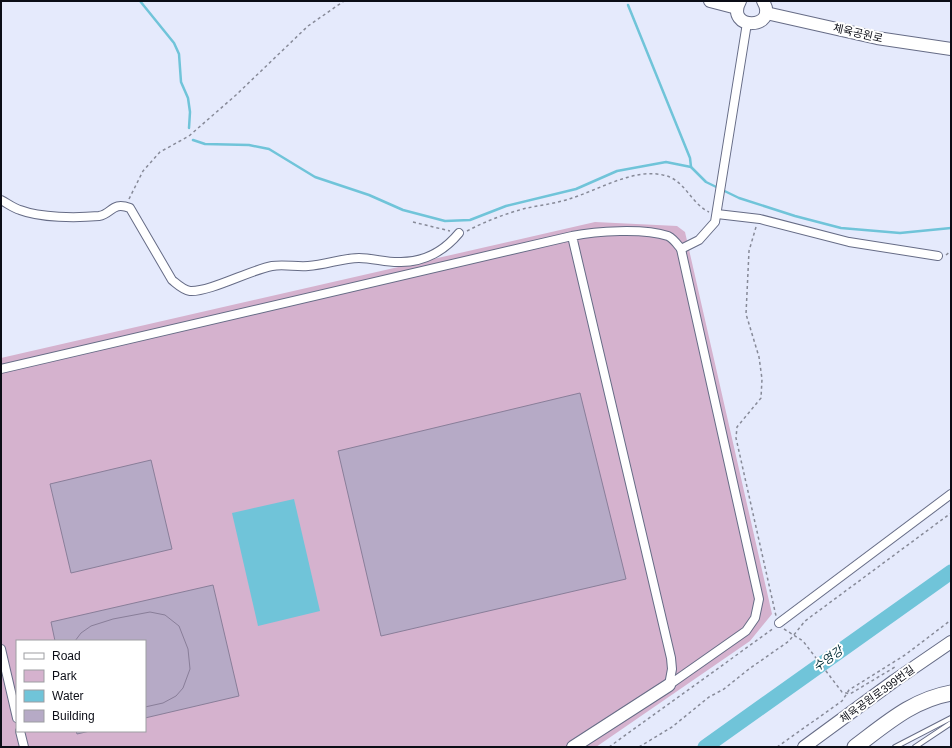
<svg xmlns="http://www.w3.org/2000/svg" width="952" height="748" viewBox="0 0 952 748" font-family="Arial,'Noto Sans KR',sans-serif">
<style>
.green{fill:#d5b2ce;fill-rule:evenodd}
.water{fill:#70c4d9}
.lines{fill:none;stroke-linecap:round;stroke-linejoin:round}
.stream{stroke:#70c4d9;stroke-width:2.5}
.river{stroke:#70c4d9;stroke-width:15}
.building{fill:#b6aac6;stroke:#897e99}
.lane-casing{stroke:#666c86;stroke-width:6}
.street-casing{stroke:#666c86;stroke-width:10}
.secondary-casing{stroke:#666c86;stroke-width:14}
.highway-casing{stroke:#666c86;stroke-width:17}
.path{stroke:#878a98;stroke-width:1.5;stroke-dasharray:3 3;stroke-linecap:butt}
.lane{stroke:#fff;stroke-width:4}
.street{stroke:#fff;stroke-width:8}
.secondary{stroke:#fff;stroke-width:12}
.highway{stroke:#fff;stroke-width:15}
.labels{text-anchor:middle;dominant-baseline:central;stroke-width:4;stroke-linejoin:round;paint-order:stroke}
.street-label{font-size:11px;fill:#0b0d16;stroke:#fff}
.water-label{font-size:12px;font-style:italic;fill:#08323b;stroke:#fff}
</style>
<rect width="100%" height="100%" fill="#e5eafc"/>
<path class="green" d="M595,222L677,226L685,232L772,614L750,641L596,747H1V358ZM17,641H145V731H17Z"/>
<path class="water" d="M294,499L320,611L258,626L232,513Z"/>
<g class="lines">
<g class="stream">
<path d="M140,1L174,43L179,54L181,82L188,98L190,112L189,128"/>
<path d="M628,5L690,158L691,167"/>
<path d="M193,140L205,144L249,145L269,149L315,177L369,195L403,210L445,221L470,220L506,206L576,189L617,171L666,162L691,167L706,182L739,198L795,216L841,228L900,233L951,228"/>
</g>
<path class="river" d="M705,747L951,572"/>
</g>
<g class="building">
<path d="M580,393L626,579L381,636L338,451Z"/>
<path d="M151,460L172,549L71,573L50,484Z"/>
<path d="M213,585L239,696L145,718V641H55L51,622Z"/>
<path d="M150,612L165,615L179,626L188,649L190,669L183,688L176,696L163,703L145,707V641H75L81,633L91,626L113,619Z"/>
<path d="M76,731H90L77,734Z"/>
</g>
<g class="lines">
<defs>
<g id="lane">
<path d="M895,747L951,718"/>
<path d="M915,747L951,723"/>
</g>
<g id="street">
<path d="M1,200C7,203 13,208 20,210C41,218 76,218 99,216C112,214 112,201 130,208L172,280C177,284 183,290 190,291C210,292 250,270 272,266C284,264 296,267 308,266C326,265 342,258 359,258C373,258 388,263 401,262C425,262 445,250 459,233"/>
<path d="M717,214L760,219L849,242L938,256"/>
<path d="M681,249L699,240L715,222L747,23"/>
<path d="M1,369L572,236C596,231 644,228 668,236C674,239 677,244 681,249L759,599L755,618L746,631L669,685L672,669L671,658L572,236"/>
<path d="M779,623L951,494"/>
<path d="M1,649L17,718"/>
<path d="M20,731L24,747"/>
</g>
<g id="secondary">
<path d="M710,1L737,8"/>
<path d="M740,1C724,31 780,30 763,1"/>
<path d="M766,13L877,38L951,49"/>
<path d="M573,747L669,685"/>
<path d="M804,747L894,681L951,642"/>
</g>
<path id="highway" d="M855,747C886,724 912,700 951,693"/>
</defs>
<use href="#lane" class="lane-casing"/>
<use href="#street" class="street-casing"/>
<use href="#secondary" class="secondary-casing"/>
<use href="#highway" class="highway-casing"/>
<g class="path">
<path d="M129,199L143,171L160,152L189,136L236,95L308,26L344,1"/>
<path d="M413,222L450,231"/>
<path d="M756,227L749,251L746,314L759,357L762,379L761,398L737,427L736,438L776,616"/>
<path d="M467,231C486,221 507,213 527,208C542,205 558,203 572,198C598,190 634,168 663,175C685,179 690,203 709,212"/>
<path d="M946,255L951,251"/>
<path d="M784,629L803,641L842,692L850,694L895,667"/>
<path d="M609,747L774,628"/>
<path d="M639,747L672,727L709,697L724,689L749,669L789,641L805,621L951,513"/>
<path d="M777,747L842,701L849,690L905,655L951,620"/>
</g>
<use href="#lane" class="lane"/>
<use href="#street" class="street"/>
<use href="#secondary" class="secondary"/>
<use href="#highway" class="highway"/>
</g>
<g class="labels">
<g class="street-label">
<text transform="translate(858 33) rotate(13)">체육공원로</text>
<text transform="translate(877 694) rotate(-36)">체육공원로399번길</text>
</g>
<g class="water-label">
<text transform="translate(828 659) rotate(-35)">수영강</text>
</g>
</g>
<rect width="952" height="748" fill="none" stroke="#0b0d16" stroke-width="4"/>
<rect x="16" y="640" width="130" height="92" fill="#ffffff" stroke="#9d9ea2"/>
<rect x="24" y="653" width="20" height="6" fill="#ffffff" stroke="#9d9ea2"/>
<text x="52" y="660" font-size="12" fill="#0b0d16">Road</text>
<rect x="24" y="670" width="20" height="12" fill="#d5b2ce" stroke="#9d9ea2"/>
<text x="52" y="680" font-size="12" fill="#0b0d16">Park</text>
<rect x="24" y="690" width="20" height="12" fill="#70c4d9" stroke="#9d9ea2"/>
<text x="52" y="700" font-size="12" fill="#0b0d16">Water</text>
<rect x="24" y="710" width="20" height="12" fill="#b6aac6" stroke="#9d9ea2"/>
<text x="52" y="720" font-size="12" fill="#0b0d16">Building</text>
</svg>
